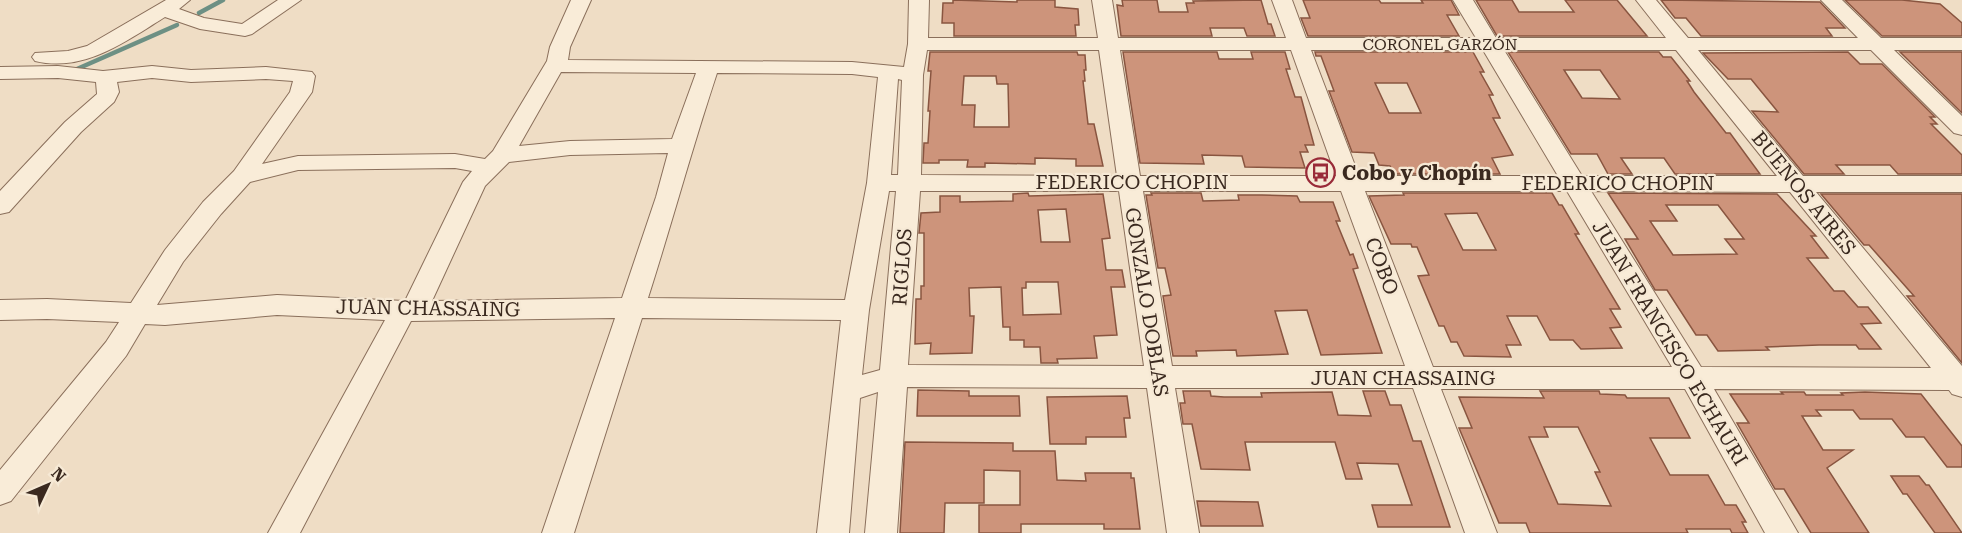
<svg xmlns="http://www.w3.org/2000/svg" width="1962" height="533" viewBox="0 0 1962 533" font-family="'Roboto Serif',serif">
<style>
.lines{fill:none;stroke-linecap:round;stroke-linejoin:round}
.stream{stroke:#6d9084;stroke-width:4.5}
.building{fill:#cd947b;stroke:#895540;stroke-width:1.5;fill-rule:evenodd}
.minor-casing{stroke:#8a6f5b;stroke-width:2}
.minor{fill:#f9ecd8;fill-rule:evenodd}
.labels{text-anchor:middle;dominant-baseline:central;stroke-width:4.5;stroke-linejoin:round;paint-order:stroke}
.far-street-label{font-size:16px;fill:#3a291f;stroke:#f6e9d5}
.poi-label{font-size:20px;font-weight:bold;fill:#3a291f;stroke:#f6e9d5;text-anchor:start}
.street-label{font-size:20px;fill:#3a291f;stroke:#f6e9d5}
</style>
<rect width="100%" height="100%" fill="#efddc5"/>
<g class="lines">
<g class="stream">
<path d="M199,13L223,0"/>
<path d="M77,69L177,25"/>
</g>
</g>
<g class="building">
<path d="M953,0L1017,2V0H1055V7L1078,9L1079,25H1075L1076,36H954V23H942L943,3H953Z"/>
<path d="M1122,0H1157L1159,12H1188L1186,3H1194L1193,1L1261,0L1268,24H1271L1275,36H1247L1244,28H1210L1212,36H1121L1117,5L1123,6Z"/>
<path d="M1303,0H1379L1381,3H1423L1421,0H1451L1459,15H1447L1459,36H1308L1301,18H1310Z"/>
<path d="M1476,0H1512L1519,12H1574L1565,0H1617L1647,36H1497Z"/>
<path d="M1661,0L1820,2L1845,28H1826L1832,36H1701L1686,18H1675Z"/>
<path d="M1845,0H1902L1940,4L1962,23V36H1882Z"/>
<path d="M930,52H1077L1078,55H1085L1086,70H1084L1085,81H1083L1088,124H1094L1103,166H1076V159L1035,158V164L985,163V167H967L968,160H939V163H923L924,143H928L930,111H928L931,71H928ZM964,76H996L997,84H1008L1009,127H974L975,105H962Z"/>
<path d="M1123,52H1217L1219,59H1253L1251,52H1285L1290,69H1286L1295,97H1301L1314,145H1305L1308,152H1300L1305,168L1245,167L1242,156L1202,155L1204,164L1140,163Z"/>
<path d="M1315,52H1473L1484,72H1480L1493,95H1489L1500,118H1493L1513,155L1492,158L1500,174H1394L1390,166L1379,165L1374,153L1352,152L1329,91H1334L1321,56H1316ZM1375,83H1407L1421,113H1389Z"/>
<path d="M1508,52H1659L1663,57H1671L1690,81H1687L1694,92L1726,133H1730L1760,174H1675L1664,158H1621L1632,174H1608L1597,154H1571ZM1564,70H1600L1620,99L1582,98Z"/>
<path d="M1848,52L1860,64H1882L1935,117H1930L1937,124H1931L1962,155V174H1898L1890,165H1836L1844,174H1804L1752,111L1778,112L1751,79H1728L1703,53Z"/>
<path d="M1900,52H1962V113Z"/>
<path d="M1028,193L1029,196L1103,194L1110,238L1102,239L1106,270H1122L1125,287H1111L1117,335L1094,336L1097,358L1057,359L1058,363H1041L1040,347H1024V340H1010V327H1003L1001,287L969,288L970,316H974L972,353L930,354L931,343L915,344L916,299H921V286H924V233H919L921,213L940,212V196H960V202L1013,201V194ZM1066,209L1070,242H1041L1038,210ZM1026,282H1058L1061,314L1023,315L1022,288H1026Z"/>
<path d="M1151,193H1201L1203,201L1239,200L1238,195H1262L1297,196L1300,202H1333L1340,221H1336L1350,255L1353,254L1358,268L1353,269L1382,353L1321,355L1307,310L1275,311L1288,354L1237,356L1236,350L1196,351L1197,356H1173L1163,296L1171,295L1165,268H1158L1146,195H1152Z"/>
<path d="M1403,193H1552L1559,205H1562L1579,234H1575L1620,309H1610L1621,327L1610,328L1622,348L1581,349L1573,340H1550L1537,316H1507L1521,345H1506L1511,357L1464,356L1457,342H1451L1444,326H1439L1418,276L1429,275L1417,247H1412L1411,244H1391L1369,196L1404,195ZM1477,213L1496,250H1463L1445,214Z"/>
<path d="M1608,193L1777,194L1816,236H1811L1828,258H1807L1834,291H1844L1858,307H1868L1881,323L1861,324L1881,349H1859L1856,345H1819L1766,347L1769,350L1718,351L1707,335H1696L1667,290H1655L1625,239H1638ZM1666,205H1718L1744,239H1725L1737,254L1673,255L1650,221H1677Z"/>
<path d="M1821,194H1962V363L1907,296H1914L1869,245H1864Z"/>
<path d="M918,390L969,391V396H1019L1020,416H917Z"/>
<path d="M1183,391H1210L1211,396L1224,397H1262L1261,393L1332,392L1338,415L1371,416L1363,391H1385L1390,405H1401L1413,441H1421L1450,527H1378L1372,505H1412L1398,464L1357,463L1362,479H1346L1335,442H1245L1250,470L1201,469L1192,424H1183L1180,403H1185Z"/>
<path d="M1540,391H1599L1600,394L1625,395L1627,398H1669L1690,438H1650L1670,475H1708L1725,505H1736L1746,522H1742L1748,533H1732L1730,529H1686L1688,533H1530L1526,523H1499L1459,428H1472L1459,397L1544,398ZM1544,427H1578L1600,472H1595L1611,506L1558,504L1529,437H1548Z"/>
<path d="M1781,392H1804L1806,395H1843L1841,393L1865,392L1921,394L1962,446V467H1947L1924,437H1906L1892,419H1860L1853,410H1816L1821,416H1802L1823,450H1853L1827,468L1869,533H1811L1784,489H1775L1737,423H1749L1730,394H1783Z"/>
<path d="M1127,396L1130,418H1124L1126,437H1086V444H1050L1047,397Z"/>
<path d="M905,442L1013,443V451H1055L1057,480L1086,481L1085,473H1131V478H1134L1140,529H1104V524H1021V533H979V505H1020V471L984,470V503H945L944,533H900Z"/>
<path d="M1891,476H1919L1926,485H1929L1962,533H1935L1907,494H1903Z"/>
<path d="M1197,501L1258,502L1263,526H1201Z"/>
</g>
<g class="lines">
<defs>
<g id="minor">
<path d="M166,0H190L179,9L204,18L242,24L278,0H301L252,34L245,36L200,29L165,17C126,41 84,73 35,61L32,57L35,53L68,51L87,46Z"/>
<path d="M571,0H591L570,47L568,60L852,62L904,67L908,44L909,0H929L928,38H1098L1092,0H1112L1118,38H1286L1272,0H1292L1306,38H1476L1453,0H1473L1496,38H1666L1636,0H1656L1688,38H1858L1821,0H1842L1881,38H1962V50H1894L1962,116V135L1954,133L1871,50H1698L1803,176H1962V192H1816L1962,366V397L1952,394L1949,390L1714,389L1798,533H1765L1685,389H1441L1497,533H1465L1413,388H1175L1199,533H1167L1147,388L907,387L897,533H865L878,392L860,398L849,533H817L841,320L642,318L574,533H542L615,318L411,321L300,533H268L385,320L277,315L165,325L145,324L126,356L11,501L0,505V470L106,342L119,322L47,319L0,320V300L47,299L131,303L165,250L203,202L234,171L290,92L293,81L266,79L191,82L152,78L117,82L119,92L114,102L81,132L9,212L0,214V191L65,122L97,94L96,82L58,78L0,79V67L58,66L103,71L152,66L191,70L266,67L312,72L315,76L312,92L262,164L298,156L455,154L485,159L493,151L547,61L550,47ZM927,50H1099L1117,176L921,175L923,75ZM1120,50H1291L1336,176H1140ZM1311,50H1483L1558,176H1359ZM1504,50H1676L1777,176H1582ZM561,72L696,73L672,139L570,141L519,146ZM717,73L852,74L878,77L867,183L845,300L648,298C672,223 692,148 717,73ZM898,79L902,80L898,175H891ZM668,153L656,197L622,298L432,301L485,186L509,162L570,155ZM455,168L472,171L463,182L405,301L277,295L157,305L183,262L221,214L250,182L298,170ZM889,191H896L880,370L862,375L869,310ZM920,191H1119L1144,366L908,365ZM1143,191H1341L1405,366H1172ZM1365,191H1567L1672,367H1433ZM1591,191L1790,192L1931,368L1701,367Z"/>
</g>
</defs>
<use href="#minor" class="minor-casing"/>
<use href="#minor" class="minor"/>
</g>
<defs>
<symbol id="bus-ring" viewBox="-11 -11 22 22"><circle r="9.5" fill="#f6e9d5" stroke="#992a38" stroke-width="1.5"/><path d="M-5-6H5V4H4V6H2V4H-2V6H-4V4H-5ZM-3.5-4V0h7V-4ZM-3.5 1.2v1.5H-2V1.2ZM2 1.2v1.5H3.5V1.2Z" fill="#992a38"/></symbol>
</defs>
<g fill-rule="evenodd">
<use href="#bus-ring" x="1304" y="156" width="33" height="33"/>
</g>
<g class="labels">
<g class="far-street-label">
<text x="1440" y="44">CORONEL GARZÓN</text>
</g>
<g class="poi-label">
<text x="1342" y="173">Cobo y Chopín</text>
</g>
<g class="street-label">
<text x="1132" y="182">FEDERICO CHOPIN</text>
<text x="1618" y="183">FEDERICO CHOPIN</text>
<text transform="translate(1804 193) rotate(51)">BUENOS AIRES</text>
<text transform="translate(1382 266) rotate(69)">COBO</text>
<text transform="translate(902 267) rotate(-86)">RIGLOS</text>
<text transform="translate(1147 302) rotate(81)">GONZALO DOBLAS</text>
<text transform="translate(428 308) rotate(1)">JUAN CHASSAING</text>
<text transform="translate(1670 343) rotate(59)">JUAN FRANCISCO ECHAURI</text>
<text x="1403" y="378">JUAN CHASSAING</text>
</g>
</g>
<g transform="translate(48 485) rotate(46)" stroke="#f6e9d5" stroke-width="4.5" paint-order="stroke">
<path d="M0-4.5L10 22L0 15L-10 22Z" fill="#3a291f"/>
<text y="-9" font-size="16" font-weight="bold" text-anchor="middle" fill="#3a291f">N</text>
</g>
</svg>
